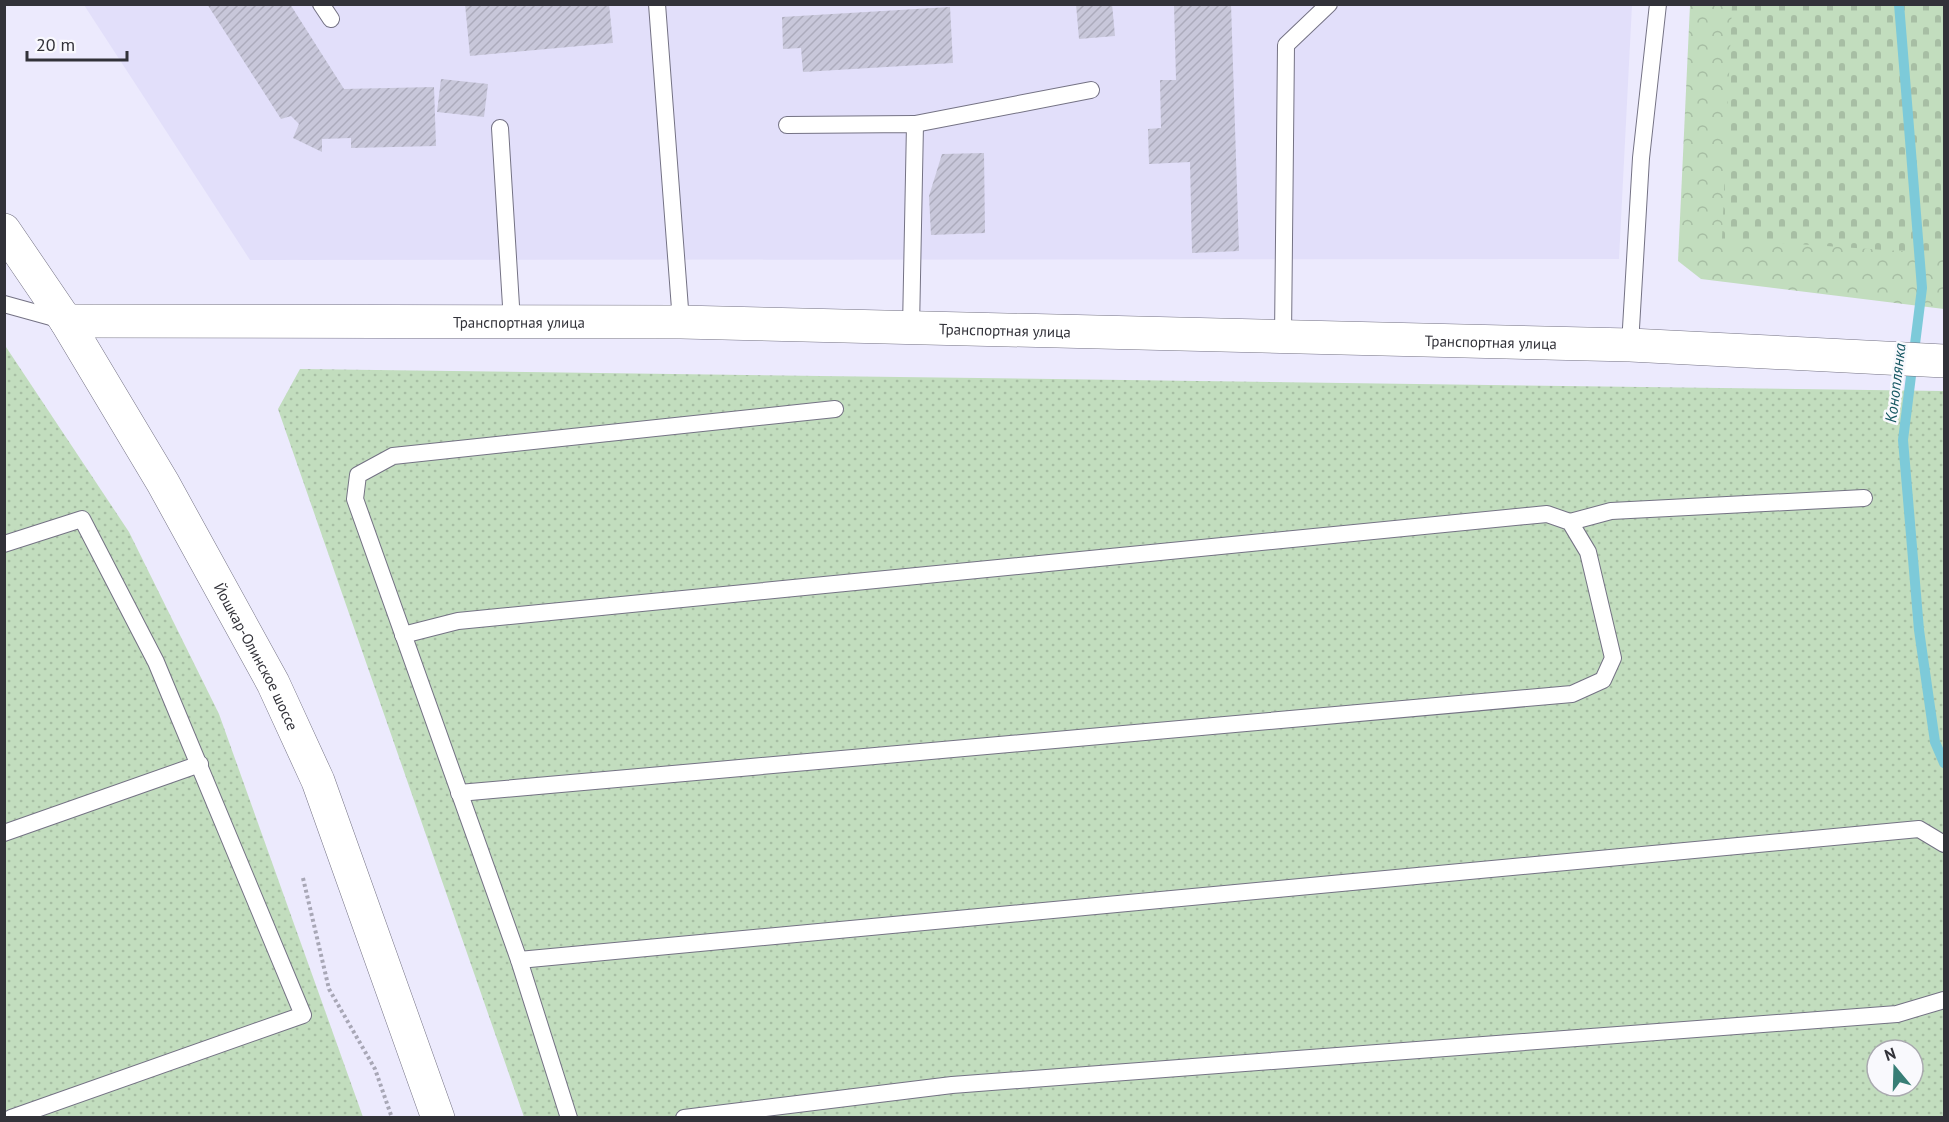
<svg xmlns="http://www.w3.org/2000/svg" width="1949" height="1122" viewBox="0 0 1949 1122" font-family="'PT Sans',sans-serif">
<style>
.built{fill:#e2dffa}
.grass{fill:url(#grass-dots);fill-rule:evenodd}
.forest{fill:url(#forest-crowns)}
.cemetery{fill:url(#cemetery-stones)}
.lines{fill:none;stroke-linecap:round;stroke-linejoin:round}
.stream{stroke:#7dcad9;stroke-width:10}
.building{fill:url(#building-hatch)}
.service-casing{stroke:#747284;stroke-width:18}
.secondary-casing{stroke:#747284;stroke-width:34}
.primary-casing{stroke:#747284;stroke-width:34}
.path{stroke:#a8a7b6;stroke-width:4;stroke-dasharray:3 3;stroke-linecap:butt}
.service{stroke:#fff;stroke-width:16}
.secondary{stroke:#fff;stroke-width:33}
.primary{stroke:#fff;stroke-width:33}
.labels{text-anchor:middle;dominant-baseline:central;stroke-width:5;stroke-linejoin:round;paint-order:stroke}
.street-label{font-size:15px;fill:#323239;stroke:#f9f9fd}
.water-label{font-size:16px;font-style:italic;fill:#155762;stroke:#f9f9fd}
</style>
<defs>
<pattern id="grass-dots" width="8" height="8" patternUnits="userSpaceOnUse" patternTransform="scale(1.5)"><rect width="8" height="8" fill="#c2ddbe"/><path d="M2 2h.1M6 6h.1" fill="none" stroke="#a7bea4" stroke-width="1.8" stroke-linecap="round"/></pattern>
<pattern id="forest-crowns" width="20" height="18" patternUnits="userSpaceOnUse" patternTransform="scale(1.5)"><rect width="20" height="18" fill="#c2ddbe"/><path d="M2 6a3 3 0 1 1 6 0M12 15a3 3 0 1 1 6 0" fill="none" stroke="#a7bea4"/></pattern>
<pattern id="cemetery-stones" width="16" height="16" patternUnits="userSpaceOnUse" patternTransform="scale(1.5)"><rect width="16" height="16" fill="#c2ddbe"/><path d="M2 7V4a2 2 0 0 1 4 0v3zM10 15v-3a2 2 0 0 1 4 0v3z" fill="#a7bea4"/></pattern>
<pattern id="building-hatch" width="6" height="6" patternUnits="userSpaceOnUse" patternTransform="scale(1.5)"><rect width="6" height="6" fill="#c8c7da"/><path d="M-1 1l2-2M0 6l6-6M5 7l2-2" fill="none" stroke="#acabbc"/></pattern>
</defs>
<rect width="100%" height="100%" fill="#eceafd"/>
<path class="built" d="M84,5H1632L1619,259L250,260Z"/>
<g class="grass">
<path d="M4,344L129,532L219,714L363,1117H5Z"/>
<path d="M300,369L1944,391V1117H524L278,409ZM1877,1050H1913V1086H1877Z"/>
</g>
<path class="forest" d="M1690,5H1944V309L1701,279L1678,261Z"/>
<path class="cemetery" d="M1732,5H1944V254L1722,239Z"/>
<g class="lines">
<path class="stream" d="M1899,4L1922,288L1903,440L1919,630L1935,742L1944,763"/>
</g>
<g class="building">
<path d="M207,4H290L344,89L434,87L436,146L351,148V138L322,139V152L293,138L299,124L291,116L281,119Z"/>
<path d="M465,4H609L613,43L470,56Z"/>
<path d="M1076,4H1112L1115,36L1079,39Z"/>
<path d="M1174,4H1231L1239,251L1192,253L1190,162L1149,164L1148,129L1161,128L1160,80H1176Z"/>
<path d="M950,7L953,63L803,72L801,48L783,49L782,17Z"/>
<path d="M441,79L488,84L484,117L437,112Z"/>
<path d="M984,153L985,233L931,235L929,196L942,154Z"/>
</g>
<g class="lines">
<defs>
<g id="service">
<path d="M321,4L331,19"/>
<path d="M657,4L681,322"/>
<path d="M915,124L1091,90"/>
<path d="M787,125L915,124L911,328"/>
<path d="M500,128L512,322"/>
<path d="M4,304L62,320"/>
<path d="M1283,337L1286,45L1329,4"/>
<path d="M1630,345L1641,158L1658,4"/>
<path d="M1570,522L1611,511L1864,498"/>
<path d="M4,544L82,519L156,662L303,1015L11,1118"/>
<path d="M403,635L458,621L1547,514L1570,522L1588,552L1613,658L1603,680L1572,694L459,793"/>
<path d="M4,833L200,764"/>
<path d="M519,960L1919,829L1944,844"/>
<path d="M569,1118L519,960L355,499L358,475L393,456L835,409"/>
<path d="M684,1118L952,1085L1897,1014L1944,1000"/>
</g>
<g id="secondary">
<path id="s1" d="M66,321L681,322L1630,345L1944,361"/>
</g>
<g id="primary">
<path id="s2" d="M4,230L66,321L163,483L273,683L318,781L438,1118"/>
</g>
</defs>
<use href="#service" class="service-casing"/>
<use href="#secondary" class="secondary-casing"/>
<use href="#primary" class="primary-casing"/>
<path class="path" d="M303,878L329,989L375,1069L392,1118"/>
<use href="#service" class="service"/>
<use href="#secondary" class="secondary"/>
<use href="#primary" class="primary"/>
</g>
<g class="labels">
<g class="street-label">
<text stroke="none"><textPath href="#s1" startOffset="453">Транспортная улица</textPath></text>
<text stroke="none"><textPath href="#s1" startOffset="939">Транспортная улица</textPath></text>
<text stroke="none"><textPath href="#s1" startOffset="1425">Транспортная улица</textPath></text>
<text stroke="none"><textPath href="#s2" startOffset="496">Йошкар-Олинское шоссе</textPath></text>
</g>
<g class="water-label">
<text transform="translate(1895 383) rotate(-83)">Коноплянка</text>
</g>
</g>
<rect width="1949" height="1122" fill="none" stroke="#323239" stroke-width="12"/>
<g transform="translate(1895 1068) rotate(341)"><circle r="28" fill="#f9f9fd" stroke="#a9a9af" stroke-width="1.5"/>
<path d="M0-4.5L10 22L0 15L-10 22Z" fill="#387e76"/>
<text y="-9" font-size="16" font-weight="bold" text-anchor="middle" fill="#323239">N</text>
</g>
<path d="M27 51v9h100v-9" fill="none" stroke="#323239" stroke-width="3"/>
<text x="36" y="51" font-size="18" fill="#323239" stroke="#f9f9fd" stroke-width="4.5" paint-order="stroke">20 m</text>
</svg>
